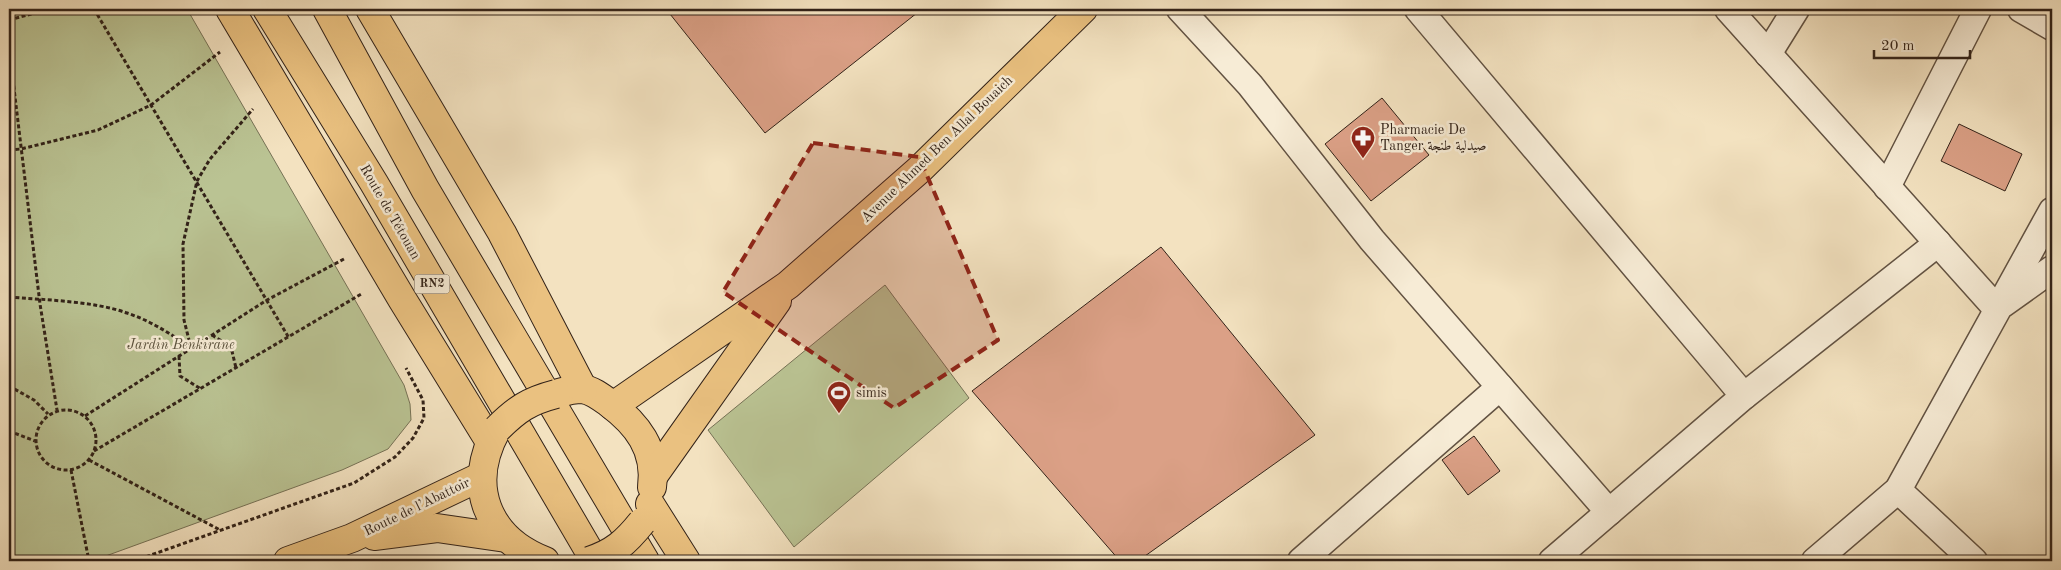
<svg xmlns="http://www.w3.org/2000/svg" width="2061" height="570" viewBox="0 0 2061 570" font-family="'Old Standard TT',Amiri,serif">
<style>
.green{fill:#bac393;stroke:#767256}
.building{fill:#dba086;stroke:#322218}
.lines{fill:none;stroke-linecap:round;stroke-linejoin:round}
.street-casing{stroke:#625242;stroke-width:29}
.primary-casing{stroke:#322218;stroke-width:30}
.highway-casing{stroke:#322218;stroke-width:30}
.path{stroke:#322218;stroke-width:3;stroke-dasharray:4 2.5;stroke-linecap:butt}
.street{stroke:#f7ecd6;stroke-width:26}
.primary{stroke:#eac180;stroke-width:28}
.highway{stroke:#eac180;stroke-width:28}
.primary-bridge-casing{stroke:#322218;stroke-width:30;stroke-linecap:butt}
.primary-bridge{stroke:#eac180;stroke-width:28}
.marked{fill:#8f2418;fill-opacity:0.2;stroke:#8f2418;stroke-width:4;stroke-dasharray:10 6;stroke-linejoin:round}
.labels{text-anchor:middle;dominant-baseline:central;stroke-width:5;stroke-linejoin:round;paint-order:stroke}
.shield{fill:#f7ecd6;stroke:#6d5f51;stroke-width:1}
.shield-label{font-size:12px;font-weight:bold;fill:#322218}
.poi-label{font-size:14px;fill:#322218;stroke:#f7ecd6;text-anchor:start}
.street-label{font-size:14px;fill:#322218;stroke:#f7ecd6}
.park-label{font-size:14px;font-style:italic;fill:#5b523d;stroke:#f7ecd6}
</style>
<rect width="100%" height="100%" fill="#f3e2c0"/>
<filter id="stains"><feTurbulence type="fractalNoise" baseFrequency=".004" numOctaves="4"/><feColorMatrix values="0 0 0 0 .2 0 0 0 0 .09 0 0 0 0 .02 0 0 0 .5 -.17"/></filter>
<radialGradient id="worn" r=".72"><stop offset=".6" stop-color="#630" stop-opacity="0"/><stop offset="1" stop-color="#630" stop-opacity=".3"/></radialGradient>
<g class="green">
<path d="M9,9H187L404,385L410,404L411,420L388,449L342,470L92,561H9Z"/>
<path d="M885,285L969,398L794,547L708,430Z"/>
</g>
<g class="building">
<path d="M666,9H922L765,133Z"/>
<path d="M1382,98L1429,155L1371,201L1325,144Z"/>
<path d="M1959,124L2022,154L2005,191L1941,161Z"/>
<path d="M1161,247L1315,435L1138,561H1120L972,391Z"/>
<path d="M1474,436L1500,471L1468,495L1442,460Z"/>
</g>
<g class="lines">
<defs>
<g id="street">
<path d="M1180,9L1250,85L1372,240L1609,512"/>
<path d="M1418,9L1744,396"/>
<path d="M1728,9L1997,309"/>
<path d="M2021,9L2052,27"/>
<path d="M1768,54L1796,9"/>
<path d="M1887,187L1978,9"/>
<path d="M2003,304L2052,269"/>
<path d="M1898,490L1974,561"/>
<path d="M1301,561L1500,387"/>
<path d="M1552,561L1744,396L1938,243"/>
<path d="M1815,561L1898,490L2052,211"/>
</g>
<g id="primary">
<path d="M559,393C566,391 574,389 582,389C592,390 601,397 609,403C637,424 657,449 652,487"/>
<path d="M613,406L788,285L920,169L1083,9"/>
<path d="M497,429C466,485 486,538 545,561"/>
<path d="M654,475L777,301"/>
<path d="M374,536L437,528L506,538"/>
<path d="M288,561L352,538L482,476"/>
</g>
<g id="highway">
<path d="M230,9L402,299L490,442"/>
<path d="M267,9L374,183L595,561"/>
<path d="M327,9L425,189L645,561"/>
<path d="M370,9L502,233L583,389"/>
<path d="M650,504L686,561"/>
</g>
</defs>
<use href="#street" class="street-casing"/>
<use href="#primary" class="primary-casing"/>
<use href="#highway" class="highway-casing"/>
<g class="path">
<path d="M94,9L289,338"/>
<path d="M9,20L50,9"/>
<path d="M9,47L40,304L57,410"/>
<path d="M9,150L21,149L98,130L151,105L220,52"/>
<path d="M9,297C44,300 94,301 127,313C151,321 171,334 191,348"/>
<path d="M212,335L231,347L236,368"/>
<path d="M191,348L184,320L183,244L197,181L210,159L253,109"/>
<path d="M179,356L180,376L201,389"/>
<path d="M9,386L34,400L48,414"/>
<circle cx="66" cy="440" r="30"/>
<path d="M85,416L267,300L344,259"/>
<path d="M9,431L35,441"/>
<path d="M94,451L363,293"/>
<path d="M89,460L220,530"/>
<path d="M71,470L89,561"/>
<path d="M134,561L354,483L395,457L413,438L424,418L423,400L406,368"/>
</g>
<use href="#street" class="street"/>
<use href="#primary" class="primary"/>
<use href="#highway" class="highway"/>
<defs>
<g id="primary-bridge">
<path d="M497,429C517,409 529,401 556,394"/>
<path d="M589,561C614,553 626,542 642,522"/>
</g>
</defs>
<use href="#primary-bridge" class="primary-bridge-casing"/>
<use href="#primary-bridge" class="primary-bridge"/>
</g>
<path class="marked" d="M813,143L919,157L998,340L894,408L723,292Z"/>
<defs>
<symbol id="pharmacy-pin" viewBox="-11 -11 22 30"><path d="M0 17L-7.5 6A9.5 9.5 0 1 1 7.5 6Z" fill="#8f2418" stroke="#f7ecd6"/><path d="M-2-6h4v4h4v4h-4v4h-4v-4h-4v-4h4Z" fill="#fff"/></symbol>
<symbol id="stadium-pin" viewBox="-11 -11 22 30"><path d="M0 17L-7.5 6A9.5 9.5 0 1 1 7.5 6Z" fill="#8f2418" stroke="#f7ecd6"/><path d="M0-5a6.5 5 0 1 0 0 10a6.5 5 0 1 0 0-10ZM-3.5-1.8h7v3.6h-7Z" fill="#fff"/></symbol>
</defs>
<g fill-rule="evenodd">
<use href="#pharmacy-pin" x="1349" y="124" width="28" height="38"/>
<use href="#stadium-pin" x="825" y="379" width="28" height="38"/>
</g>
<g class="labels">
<rect class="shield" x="414.5" y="274.5" width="35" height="19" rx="4"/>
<g class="shield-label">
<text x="432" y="284">RN2</text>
</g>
<g class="poi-label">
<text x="1380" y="130">Pharmacie De<tspan x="1380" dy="16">Tanger صيدلية طنجة</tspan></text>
<text x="856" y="393">simis</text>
</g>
<g class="street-label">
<text transform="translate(937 149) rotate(-44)">Avenue Ahmed Ben Allal Bouaich</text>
<text transform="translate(390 212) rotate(60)">Route de Tétouan</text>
<text transform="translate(417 507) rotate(-26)">Route de l’Abattoir</text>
</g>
<g class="park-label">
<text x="181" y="345">Jardin Benkirane</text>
</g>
</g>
<rect width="2061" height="570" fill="none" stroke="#f3e2c0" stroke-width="30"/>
<rect x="10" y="10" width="2041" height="550" fill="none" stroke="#322218" stroke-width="2.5"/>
<rect x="15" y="15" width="2031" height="540" fill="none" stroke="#322218"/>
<path d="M1874 50v8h96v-8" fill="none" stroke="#322218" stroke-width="2.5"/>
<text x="1881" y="50" font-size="15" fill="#322218" stroke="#f7ecd6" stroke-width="4" paint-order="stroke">20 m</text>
<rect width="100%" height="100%" filter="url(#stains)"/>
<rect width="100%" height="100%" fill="url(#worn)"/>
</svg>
